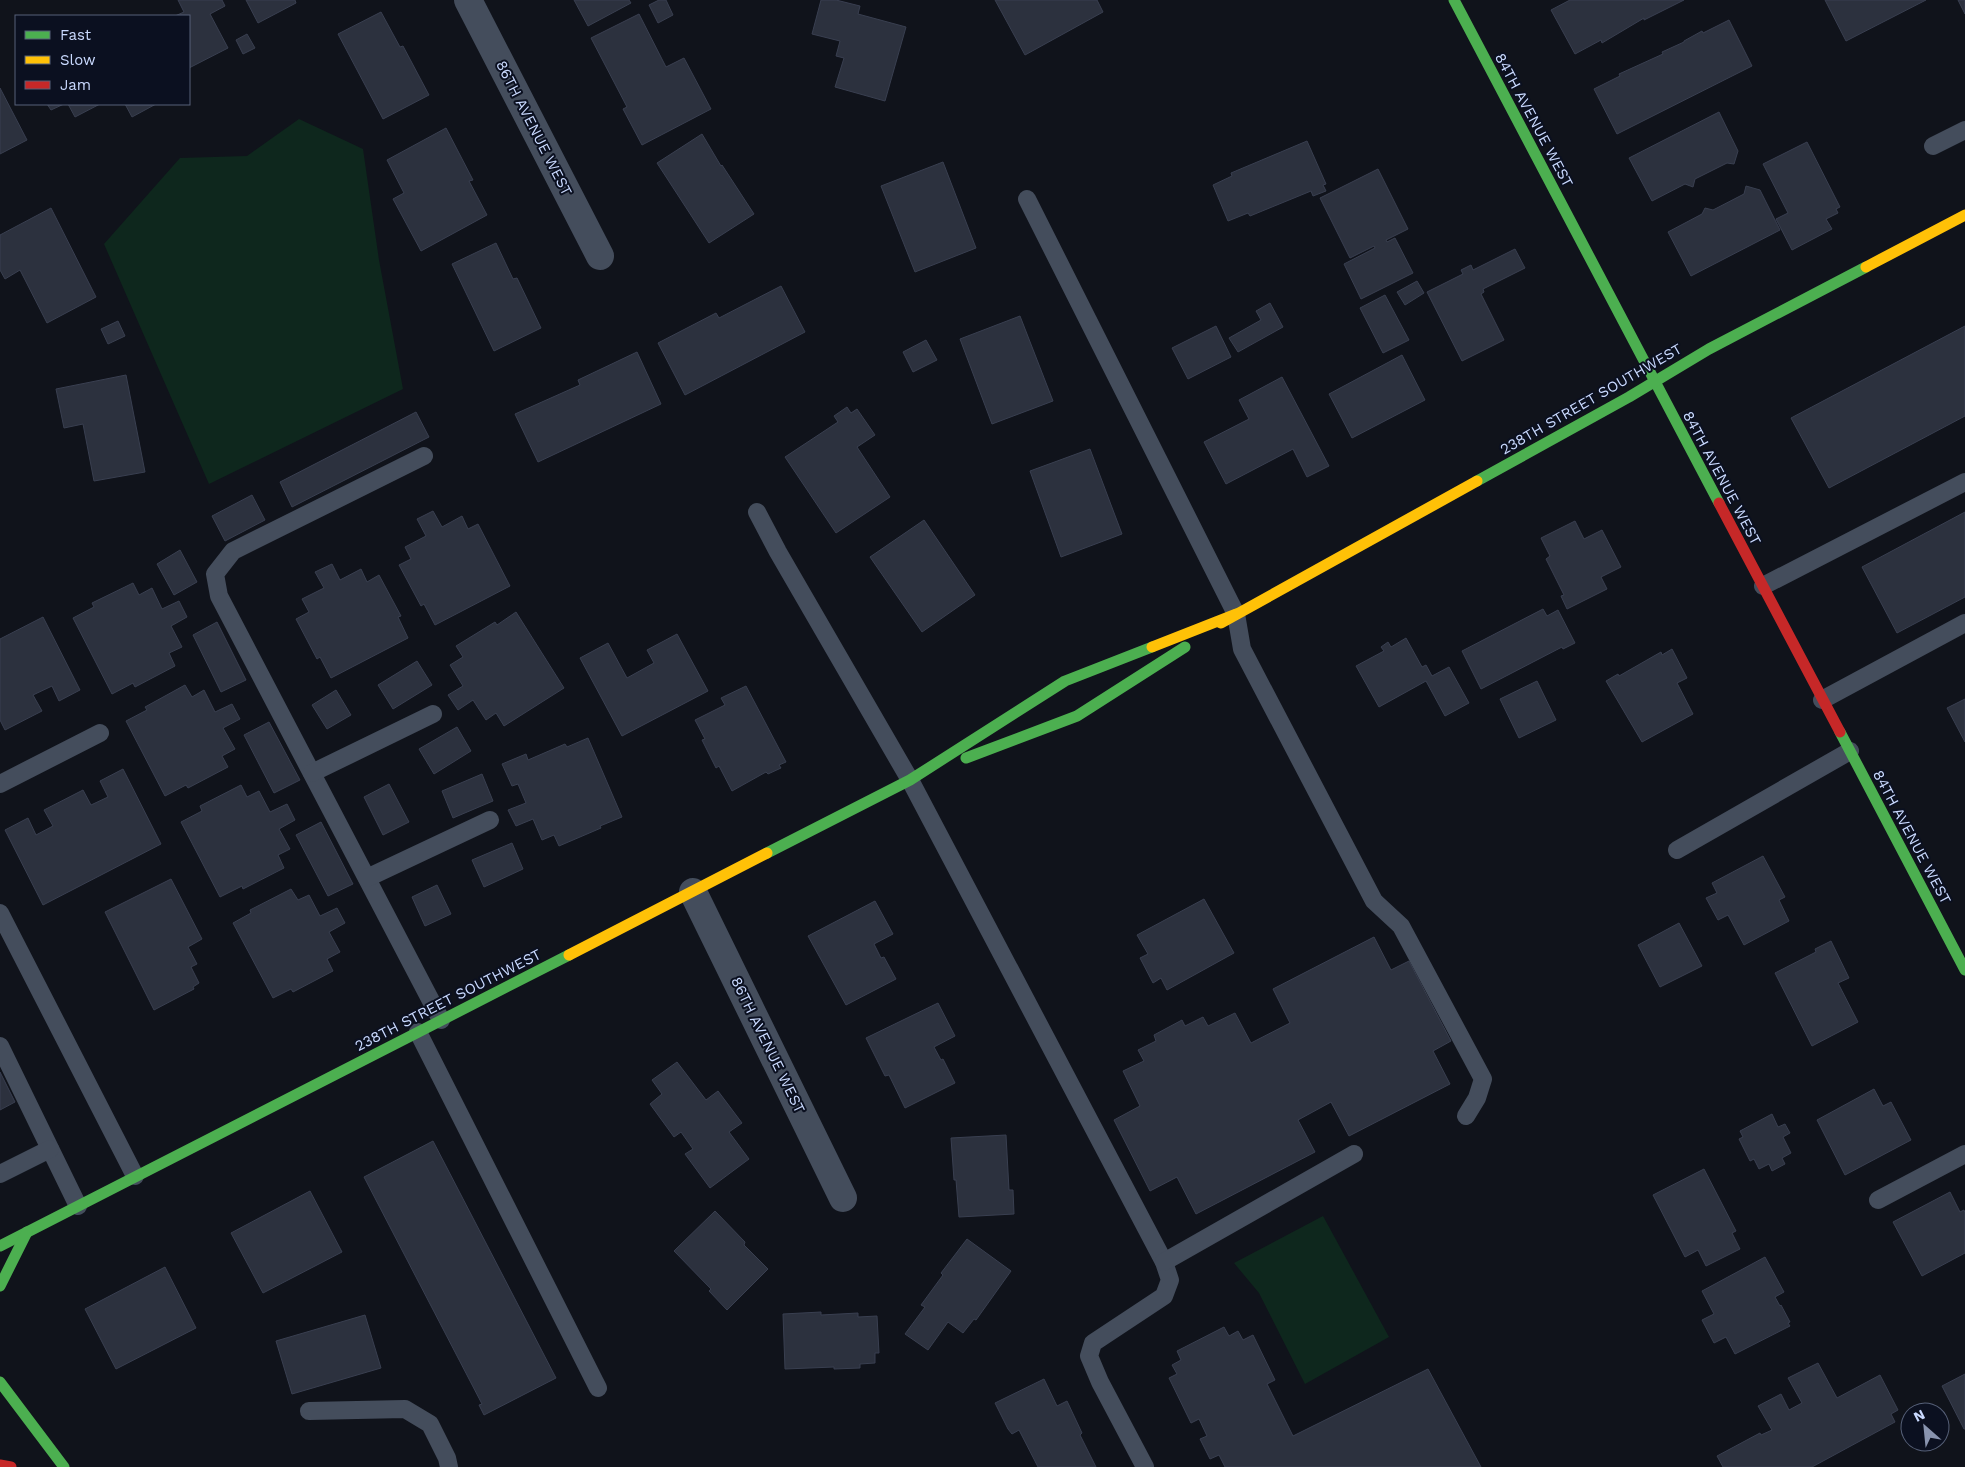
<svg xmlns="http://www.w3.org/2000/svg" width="1965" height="1467" viewBox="0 0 1965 1467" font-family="'Work Sans',sans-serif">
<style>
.green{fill:#0e271d}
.building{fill:#2c313e;stroke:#393f50}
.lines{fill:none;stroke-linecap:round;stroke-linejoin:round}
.lane{stroke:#444d5c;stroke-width:18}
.street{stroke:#444d5c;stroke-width:28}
.fast{stroke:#4caf50;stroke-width:11}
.slow{stroke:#ffc107;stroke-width:11}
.jam{stroke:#c62828;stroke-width:11}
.labels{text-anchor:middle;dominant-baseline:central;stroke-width:4;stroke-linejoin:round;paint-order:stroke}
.street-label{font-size:15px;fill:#cadaff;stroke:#0b1020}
</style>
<rect width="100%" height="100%" fill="#10131b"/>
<g class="green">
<path d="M299,119L363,149L379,260L403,389L209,484L104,244L180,158L247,156Z"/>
<path d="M1323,1216L1389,1337L1305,1384L1259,1293L1234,1263Z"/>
</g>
<g class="building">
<path d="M178,0H222L225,6L210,14L228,48L189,68V16H175L184,12Z"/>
<path d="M246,0H295L296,3L258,23Z"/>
<path d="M574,0H629L631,3L588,26Z"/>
<path d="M659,0H666L673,15L658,23L649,5Z"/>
<path d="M821,0H836L860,6L858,14L906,27L885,101L835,87L844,58L836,56L840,41L812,34Z"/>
<path d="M995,0H1097L1103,12L1025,55Z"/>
<path d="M1570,0H1684L1644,20V18L1602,43L1601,40L1575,54L1551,10Z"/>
<path d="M1825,0H1926L1846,41Z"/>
<path d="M1958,0H1965V14Z"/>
<path d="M381,12L400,47L403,46L429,95L383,119L338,34Z"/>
<path d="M639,14L666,67L684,58L711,109L642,145L623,109L627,107L591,38Z"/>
<path d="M1729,20L1752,66L1617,134L1594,89L1620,76L1619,74L1663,54L1662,52L1684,42V41L1702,31L1703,33Z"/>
<path d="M247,34L255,48L243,54L236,40Z"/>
<path d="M0,88L27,140L0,154Z"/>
<path d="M47,104H64L51,110Z"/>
<path d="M68,104H100L75,117Z"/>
<path d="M125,104H156L132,117Z"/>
<path d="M1719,112L1738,151L1734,164L1727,163L1695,179L1693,187L1685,184L1652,201L1629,158Z"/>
<path d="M446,128L473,180L469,181L487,215L421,251L393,199L404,193L387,160Z"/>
<path d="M702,134L721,166L722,165L754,214L709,243L657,163Z"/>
<path d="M1307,141L1326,184L1323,185L1326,191L1313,196L1311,191L1250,216L1248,213L1228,221L1213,185L1232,176L1231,173Z"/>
<path d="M1807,142L1840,207L1836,209L1838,213L1826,219L1832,229L1792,250L1776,219L1788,213L1763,164Z"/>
<path d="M943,162L976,248L915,272L881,186Z"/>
<path d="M1378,169L1408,229L1386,240L1387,242L1395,238L1413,273L1361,299L1344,264L1375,248L1374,246L1350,258L1320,198Z"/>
<path d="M1746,186L1760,190L1780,230L1691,276L1668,232L1702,214L1705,208L1713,210L1744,194Z"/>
<path d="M51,208L96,297L47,323L20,270L5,279L0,270V235Z"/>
<path d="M496,243L513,279L517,278L541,328L494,351L452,264Z"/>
<path d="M1515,249L1525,268L1483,289L1484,292L1481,294L1504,340L1462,361L1427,292L1463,274L1461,270L1471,265L1473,270Z"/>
<path d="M1417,281L1424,293L1405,305L1397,292Z"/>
<path d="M781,286L805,332L685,395L658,343L716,313L719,318Z"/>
<path d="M1385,295L1409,340L1383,353L1360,308Z"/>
<path d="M1270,303L1283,327L1238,352L1229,338L1261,320L1256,311Z"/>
<path d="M1020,316L1053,401L992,424L960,339Z"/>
<path d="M118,321L125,336L108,344L101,329Z"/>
<path d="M1216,326L1231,357L1188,379L1172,348Z"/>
<path d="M1965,326V416L1829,488L1791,418Z"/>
<path d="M926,340L937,360L913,372L903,352Z"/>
<path d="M637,352L661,404L538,462L515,414L580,385L578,380Z"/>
<path d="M1402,355L1425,400L1352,438L1329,394Z"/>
<path d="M126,375L145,472L94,481L83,424L64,428L56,389Z"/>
<path d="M1282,377L1329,466L1307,477L1293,449L1226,484L1204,442L1249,419L1239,400Z"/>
<path d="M847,407L851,413L857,409L875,435L857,447L890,497L836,533L785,457L838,422L834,416Z"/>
<path d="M416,412L429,437L292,507L280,482Z"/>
<path d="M1090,449L1122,534L1061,557L1030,471Z"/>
<path d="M252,495L265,520L225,541L212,516Z"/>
<path d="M433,511L442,527L462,516L468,529L478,524L510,586L435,625L424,604L421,606L399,565L411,559L405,547L426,536L417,519Z"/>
<path d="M1965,512V597L1897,633L1862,567Z"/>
<path d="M924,520L975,595L922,632L870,557Z"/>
<path d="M1575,521L1584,539L1602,530L1621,567L1601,577L1607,589L1567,609L1561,596L1564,595L1546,559L1550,556L1541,538Z"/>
<path d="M180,550L197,582L174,595L157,564Z"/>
<path d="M332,564L340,580L361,569L367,582L379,575L401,616L398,617L408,638L331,678L320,657L317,659L296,619L309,612L302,599L324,588L315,572Z"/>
<path d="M133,583L139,595L152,588L162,609L179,601L187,617L171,626L182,647L169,653L175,666L135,687L133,683L112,694L73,618L94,607L92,603Z"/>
<path d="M1543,609L1547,616L1558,610L1575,643L1563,649L1562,647L1481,689L1462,651Z"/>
<path d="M516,612L564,688L504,726L496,713L486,720L473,700L458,710L448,695L463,686L450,665L463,657L456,646L495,622L497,625Z"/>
<path d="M43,617L80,690L59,701L52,686L33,695L42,711L5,730L0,720V639Z"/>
<path d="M217,622L246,680L221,692L193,635Z"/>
<path d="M677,634L708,691L622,736L580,658L608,643L627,678L654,663L647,650Z"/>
<path d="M1406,638L1422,667L1426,665L1432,676L1449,667L1469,703L1445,716L1426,681L1379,707L1356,666L1384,651L1381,647L1388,642L1391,647Z"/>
<path d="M1672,649L1687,678L1677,683L1693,714L1642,742L1606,681L1618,674L1619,676L1661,652L1662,655Z"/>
<path d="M417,661L432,685L393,709L378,685Z"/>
<path d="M1537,681L1556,720L1519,738L1500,699Z"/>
<path d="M185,685L192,697L204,690L215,712L232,704L240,719L223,728L235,749L222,756L228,767L188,788L186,785L165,796L126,721L147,710L145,707Z"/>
<path d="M746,686L786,762L779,765L781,768L768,774L766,772L732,791L719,766L716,768L702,740L705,739L695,720L725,705L721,698Z"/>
<path d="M336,690L351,715L327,729L312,705Z"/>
<path d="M1965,699V742L1947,708Z"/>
<path d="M269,722L300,780L274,793L244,735Z"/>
<path d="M457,727L471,751L434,774L419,749Z"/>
<path d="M588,738L622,817L600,826L601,828L559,846L554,835L542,840L533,819L516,826L508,810L526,803L518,784L512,786L502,764L526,754L528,760L565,744L567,747Z"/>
<path d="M123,769L161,844L43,905L5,830L28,818L36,835L53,826L44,810L83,790L91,805L108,797L100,781Z"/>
<path d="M482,774L493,801L453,818L442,791Z"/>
<path d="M389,784L409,822L383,835L364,797Z"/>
<path d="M241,785L247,797L259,791L270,812L287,804L295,820L279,829L290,849L278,855L284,868L243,889L242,886L220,897L181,822L202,811L200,806Z"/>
<path d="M321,822L353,884L328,896L296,835Z"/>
<path d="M512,843L523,869L484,887L472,860Z"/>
<path d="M1763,856L1785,897L1779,900L1789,921L1744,945L1728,915L1718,920L1706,898L1717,893L1712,883Z"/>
<path d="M171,879L202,939L188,947L197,964L191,967L199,983L193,987L194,989L154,1010L105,912Z"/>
<path d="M437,885L451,914L425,926L412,897Z"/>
<path d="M291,889L298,900L309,895L320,916L337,908L345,923L329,932L340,952L327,959L333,971L293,992L291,989L273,998L233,923L251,913L250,910Z"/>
<path d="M1204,899L1234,953L1167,990L1161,978L1153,983L1140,958L1148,954L1137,935Z"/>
<path d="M875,901L893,934L874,944L881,958L884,957L896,979L846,1005L808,936Z"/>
<path d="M1679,923L1702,966L1660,987L1638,945Z"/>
<path d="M1374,937L1391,970L1409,961L1451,1041L1433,1051L1450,1084L1349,1136L1331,1102L1298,1120L1315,1152L1196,1214L1177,1177L1150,1191L1114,1120L1140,1106L1123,1071L1144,1061L1138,1050L1156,1041L1154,1035L1182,1020L1185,1026L1203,1017L1208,1026L1235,1013L1251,1043L1290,1023L1273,989Z"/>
<path d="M1831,941L1849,978L1838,983L1858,1022L1812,1046L1775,973L1816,952L1815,949Z"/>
<path d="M938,1003L955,1036L934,1047L941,1060L943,1059L955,1083L905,1108L889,1075L885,1076L866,1038Z"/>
<path d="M677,1062L706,1100L718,1091L742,1123L729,1132L749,1159L710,1188L685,1154L693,1149L681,1132L674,1137L650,1104L662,1094L652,1080Z"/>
<path d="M0,1072L15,1102L0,1110Z"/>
<path d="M1874,1089L1883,1106L1891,1102L1911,1140L1845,1175L1817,1120Z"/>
<path d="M1772,1114L1778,1127L1785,1124L1790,1133L1783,1137L1791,1153L1782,1158L1785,1164L1772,1171L1769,1164L1759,1169L1754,1159L1750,1161L1739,1139L1743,1137L1740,1131Z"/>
<path d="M1006,1135L1009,1190H1013L1014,1214L959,1217L956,1180H954L951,1138Z"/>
<path d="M433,1141L556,1378L484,1415L479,1405L482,1404L364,1177Z"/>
<path d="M1704,1169L1736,1231L1732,1233L1740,1249L1706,1266L1698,1250L1685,1257L1653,1195Z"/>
<path d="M310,1191L342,1252L263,1293L231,1233Z"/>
<path d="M1950,1192L1960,1212L1964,1210L1965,1213V1253L1922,1276L1893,1222Z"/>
<path d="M715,1211L745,1242L744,1245L768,1269L727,1310L709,1291L711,1289L674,1251Z"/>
<path d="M967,1239L1011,1271L976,1320L974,1319L963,1333L948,1322L928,1350L905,1334L925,1307L921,1305L943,1275L941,1273Z"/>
<path d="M1765,1257L1784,1292L1775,1297L1780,1306L1781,1305L1790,1322L1788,1323L1790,1326L1735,1354L1726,1337L1714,1343L1702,1320L1714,1314L1702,1291Z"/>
<path d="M165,1267L196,1328L116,1369L85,1309Z"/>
<path d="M821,1312V1315L858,1313V1317L877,1316L879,1353H875V1363L860,1364V1368L834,1369V1367L785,1369L783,1314Z"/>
<path d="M365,1315L381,1368L292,1394L276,1341Z"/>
<path d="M1224,1327L1229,1336L1238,1331L1243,1340L1253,1335L1275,1380L1267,1384L1293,1436L1428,1369L1481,1467H1225L1219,1455L1210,1459L1200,1439L1207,1436L1199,1419L1191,1423L1169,1378L1177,1374L1172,1365L1181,1360L1177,1351Z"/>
<path d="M1818,1363L1837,1398L1880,1375L1898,1410L1891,1414L1895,1422L1812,1467H1723L1717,1456L1760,1433L1761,1435L1772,1430L1758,1406L1781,1394L1789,1410L1802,1403L1788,1378Z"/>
<path d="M1965,1374V1429H1964L1942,1386Z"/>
<path d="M1044,1379L1057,1406L1067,1401L1082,1433L1080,1435L1096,1467H1038L1019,1430L1012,1434L1008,1429L995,1403Z"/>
</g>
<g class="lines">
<g class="lane">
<path d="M1933,146L1965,130"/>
<path d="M1027,199L1236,614L1242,649L1374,901L1401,926L1483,1079L1477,1098L1466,1116"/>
<path d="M424,456L233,551L215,574L219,596L441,1020"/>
<path d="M757,512L778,552L910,780L1164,1262L1170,1280L1164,1296L1093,1343L1089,1356L1100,1382L1145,1467"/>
<path d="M1763,586L1965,482"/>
<path d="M1822,700L1965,623"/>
<path d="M312,773L433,714"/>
<path d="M0,784L100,733"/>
<path d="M1677,850L1850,751"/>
<path d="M367,878L490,820"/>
<path d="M0,913L135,1176"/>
<path d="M418,1032L598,1388"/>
<path d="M0,1046L78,1206"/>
<path d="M0,1174L50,1149"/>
<path d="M1878,1200L1965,1154"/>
<path d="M1164,1262L1354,1154"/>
<path d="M309,1411L405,1409L430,1424L447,1458L449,1467"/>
</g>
<g class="street">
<path d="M468,0L600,256"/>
<path d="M693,892L843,1198"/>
</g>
<g class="fast">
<path d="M1454,0L1719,503"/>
<path d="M1477,481L1629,397L1709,349L1866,267"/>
<path d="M1840,732L1965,970"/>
<path d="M966,758L1077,716L1185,647"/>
<path d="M767,853L910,780L1065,681L1152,647"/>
<path d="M0,1246L569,955"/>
<path d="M0,1286L27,1232"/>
<path d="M0,1382L64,1467"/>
</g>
<g class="slow">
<path d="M1866,267L1965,215"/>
<path d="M1221,623L1477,481"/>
<path d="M1152,647L1236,614"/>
<path d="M569,955L767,853"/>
</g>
<g class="jam">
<path d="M1719,503L1840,732"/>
<path d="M0,1465L11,1467"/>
</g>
</g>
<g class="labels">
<g class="street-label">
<text transform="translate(1534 120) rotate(62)">84TH AVENUE WEST</text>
<text transform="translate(534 128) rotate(63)">86TH AVENUE WEST</text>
<text transform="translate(1591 399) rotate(-30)">238TH STREET SOUTHWEST</text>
<text transform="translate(1722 478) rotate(62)">84TH AVENUE WEST</text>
<text transform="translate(1912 837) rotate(62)">84TH AVENUE WEST</text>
<text transform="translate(448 1000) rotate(-27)">238TH STREET SOUTHWEST</text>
<text transform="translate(768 1045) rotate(64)">86TH AVENUE WEST</text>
</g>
</g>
<rect x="15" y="15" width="175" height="90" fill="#0b1020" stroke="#576179"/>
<rect x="25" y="31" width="25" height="8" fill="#4caf50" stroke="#576179"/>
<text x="60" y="40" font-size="15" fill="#cadaff">Fast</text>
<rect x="25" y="56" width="25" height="8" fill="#ffc107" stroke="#576179"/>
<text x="60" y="65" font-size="15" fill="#cadaff">Slow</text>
<rect x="25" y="81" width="25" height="8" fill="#c62828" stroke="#576179"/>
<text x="60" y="90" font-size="15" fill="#cadaff">Jam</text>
<g transform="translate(1925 1427) rotate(333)"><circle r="24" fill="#0b1020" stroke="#576179"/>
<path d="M0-4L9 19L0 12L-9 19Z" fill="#8994af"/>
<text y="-8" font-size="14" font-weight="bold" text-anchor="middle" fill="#cadaff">N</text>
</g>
</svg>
